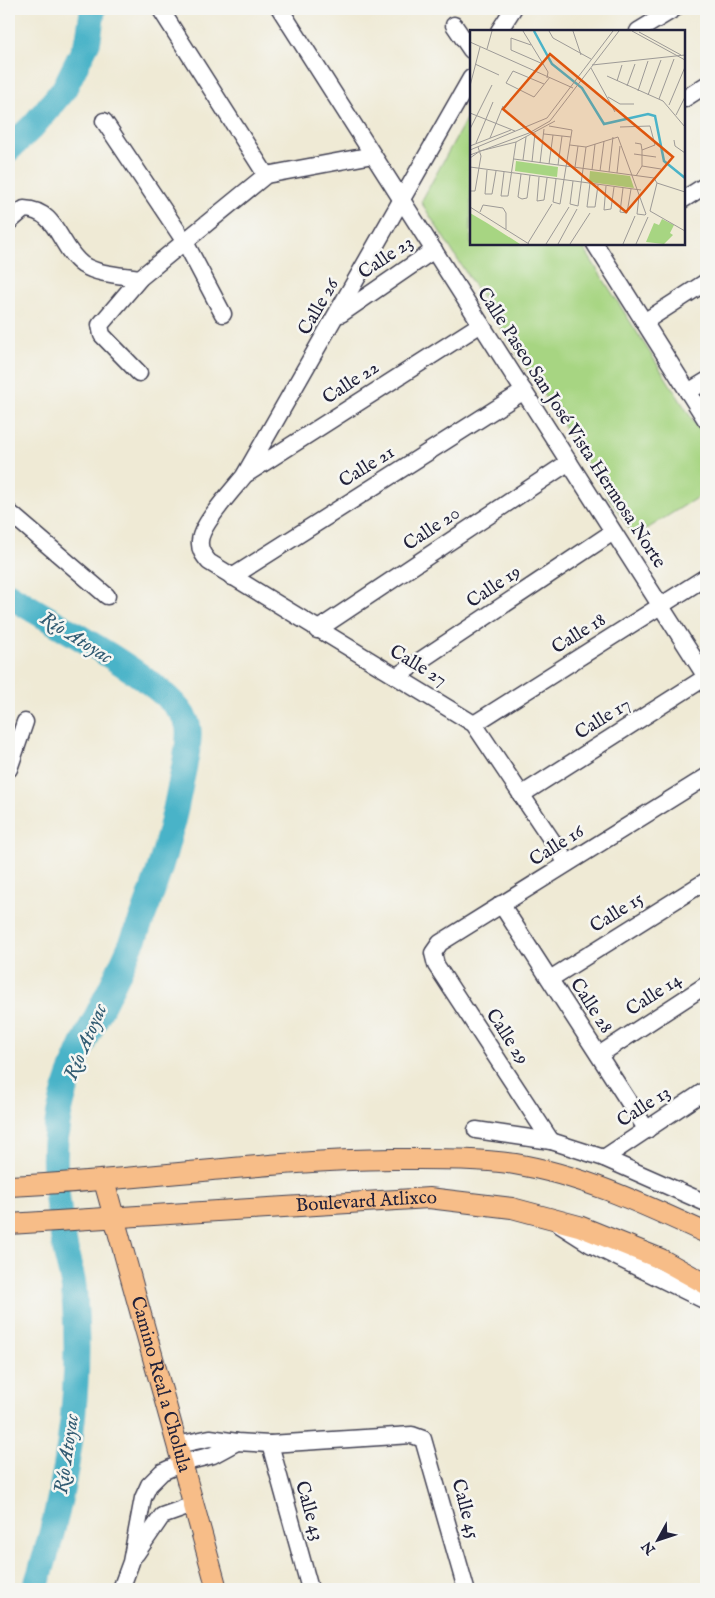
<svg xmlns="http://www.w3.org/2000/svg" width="715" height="1598" viewBox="0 0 715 1598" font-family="'IM FELL English',serif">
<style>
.green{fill:#a7d582;stroke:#647c5e}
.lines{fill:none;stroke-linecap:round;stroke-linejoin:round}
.river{stroke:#4ab3c8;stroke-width:26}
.minor-casing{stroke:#414052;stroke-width:19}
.major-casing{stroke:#414052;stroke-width:22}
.minor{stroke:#fff;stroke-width:16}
.major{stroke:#f7bd88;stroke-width:20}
.labels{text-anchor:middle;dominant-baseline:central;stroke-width:5;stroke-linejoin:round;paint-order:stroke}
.street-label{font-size:19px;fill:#22223b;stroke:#f6f6f2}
.water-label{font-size:20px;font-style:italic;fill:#325c73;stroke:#f6f6f2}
.inset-river{fill:none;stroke:#4ab3c8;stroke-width:2.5}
.inset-road{fill:none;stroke:#9d9a97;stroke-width:1}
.view{fill:#de560e;fill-opacity:0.15;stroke:#de560e;stroke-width:2.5}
.inset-edge{fill:none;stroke:#22223b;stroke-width:2.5}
</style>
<rect width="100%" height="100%" fill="#f6f6f2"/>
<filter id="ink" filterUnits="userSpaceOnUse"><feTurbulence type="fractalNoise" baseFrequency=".02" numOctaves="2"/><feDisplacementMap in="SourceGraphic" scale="10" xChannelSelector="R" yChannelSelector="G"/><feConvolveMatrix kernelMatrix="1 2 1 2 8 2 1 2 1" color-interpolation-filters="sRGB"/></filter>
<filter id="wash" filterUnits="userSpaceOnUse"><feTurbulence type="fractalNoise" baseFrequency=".0096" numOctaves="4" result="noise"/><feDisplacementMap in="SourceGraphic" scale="20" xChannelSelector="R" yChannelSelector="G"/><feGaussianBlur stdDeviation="1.12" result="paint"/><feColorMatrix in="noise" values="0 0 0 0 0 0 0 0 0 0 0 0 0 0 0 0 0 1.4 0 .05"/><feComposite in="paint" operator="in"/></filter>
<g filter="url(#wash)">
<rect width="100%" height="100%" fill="#efead5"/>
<path class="green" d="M471,110V244H581L706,441V492L634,537L421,202Z"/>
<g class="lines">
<g class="river">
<path d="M9,149L33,126L64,89L88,41L93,9"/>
<path d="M9,595C46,620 180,687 188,726C191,742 183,770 180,787C169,845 150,905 125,958C104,1006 75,1051 62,1102C49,1149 56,1199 65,1247C67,1261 73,1276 74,1290C83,1392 67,1493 35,1589"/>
</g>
</g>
</g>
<g filter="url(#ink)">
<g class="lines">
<defs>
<g id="minor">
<path d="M280,9L706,677"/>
<path d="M161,10L266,175"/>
<path d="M454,25L471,50"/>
<path d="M499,31L513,9"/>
<path d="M638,31L674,9"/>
<path d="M471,78L244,476C233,490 201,524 200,541C199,550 204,556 209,562L474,724L567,863"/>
<path d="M684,99L706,85"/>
<path d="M104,121L185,242L223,314"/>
<path d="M684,199L706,185"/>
<path d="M9,222L24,209C58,210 59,248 83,265C99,275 121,275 140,278"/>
<path d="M595,244L706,420"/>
<path d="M341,314L434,250"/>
<path d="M644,322L706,282"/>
<path d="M139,373L102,335L100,325L140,278L266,175L373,155"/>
<path d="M688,392L706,381"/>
<path d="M248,473L481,324"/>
<path d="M9,512L107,596"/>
<path d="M232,577L524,391"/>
<path d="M317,630L569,462"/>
<path d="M397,676L613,532"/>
<path d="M474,724L706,577"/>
<path d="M9,769L25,722"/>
<path d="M521,795L706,677"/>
<path d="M501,904L647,1130"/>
<path d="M550,979L706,881"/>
<path d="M599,1055L706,985"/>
<path d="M476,1130L551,1141L604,1158L706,1203"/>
<path d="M551,1141L436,965L433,953L440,943L706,777"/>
<path d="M604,1158L706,1090"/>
<path d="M560,1225L590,1244L706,1301"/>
<path d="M270,1444L310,1589"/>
<path d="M177,1445L210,1438L237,1442L270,1444L412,1435L423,1439L466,1589"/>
<path d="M136,1554L162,1516L193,1505"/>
<path d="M121,1589L131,1562L143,1498L149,1485L162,1472L182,1463L213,1455L237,1442"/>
</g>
<g id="major">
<path id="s1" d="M104,1181L217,1589"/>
<path d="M9,1186C137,1181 265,1160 394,1159C433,1159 475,1158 515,1164C582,1175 645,1205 706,1233"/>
<path id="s2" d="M9,1224L429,1198L512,1208L579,1226L661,1259L706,1284"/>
</g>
</defs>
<use href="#minor" class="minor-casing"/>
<use href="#major" class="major-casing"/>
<use href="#minor" class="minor"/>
<use href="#major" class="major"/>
</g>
</g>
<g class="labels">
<g class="street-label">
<text transform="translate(386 258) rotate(-34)">Calle 23</text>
<text transform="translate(319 307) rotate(-60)">Calle 26</text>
<text transform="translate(351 383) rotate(-33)">Calle 22</text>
<text transform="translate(571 428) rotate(57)">Calle Paseo San José Vista Hermosa Norte</text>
<text transform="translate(367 467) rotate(-32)">Calle 21</text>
<text transform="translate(432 529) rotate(-34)">Calle 20</text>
<text transform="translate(494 587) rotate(-34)">Calle 19</text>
<text transform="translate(579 634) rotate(-32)">Calle 18</text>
<text transform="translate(418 666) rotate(31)">Calle 27</text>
<text transform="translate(603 719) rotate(-32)">Calle 17</text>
<text transform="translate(557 846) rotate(-32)">Calle 16</text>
<text transform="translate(617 913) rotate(-32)">Calle 15</text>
<text transform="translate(654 995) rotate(-33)">Calle 14</text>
<text transform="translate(591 1006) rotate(57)">Calle 28</text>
<text transform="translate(507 1037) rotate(57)">Calle 29</text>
<text transform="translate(644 1107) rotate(-33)">Calle 13</text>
<text stroke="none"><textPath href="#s2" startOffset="358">Boulevard Atlixco</textPath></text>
<text stroke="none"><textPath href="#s1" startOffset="211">Camino Real a Cholula</textPath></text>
<text transform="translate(465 1509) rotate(75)">Calle 45</text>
<text transform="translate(309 1511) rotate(74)">Calle 43</text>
</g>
<g class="water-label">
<text transform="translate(76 638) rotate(32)">Río Atoyac</text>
<text transform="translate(86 1042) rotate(-67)">Río Atoyac</text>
<text transform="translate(67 1454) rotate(-82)">Río Atoyac</text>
</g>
</g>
<g transform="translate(470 30)">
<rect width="215" height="215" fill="#efead5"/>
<path d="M46,131L88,137L87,147L45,141ZM120,141L160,146L164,158L119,152ZM0,183L17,193L50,214H0ZM192,189L204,195L200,203L203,205L194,214L176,212L184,193L189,195Z" fill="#a7d582"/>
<path class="inset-river" d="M64,1L82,34L112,58L134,94L178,84L185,86L194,131L215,148"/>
<path class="inset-road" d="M53,1L78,42L77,48M79,1L83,8L121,29M103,1L111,25M162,1L215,30M169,2L211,25M0,12L103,58M61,15L41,8V20L73,34M17,19L22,1M5,34L29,45M122,35L215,25M121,38L145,82M137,46L193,71L215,97M147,51L152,35M74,54L43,41L36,53L64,67L80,47M0,56L10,17M157,56L165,34M168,61L178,31M178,65L191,30M138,67L150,74H164M189,69L204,29M199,75L215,37M0,83L45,101M206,85L215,67M79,96L102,100L90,174L83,172L86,149M150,97L180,96L185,115L172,120M0,99L22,55M74,104L101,107M20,108L33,76M204,110L205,116L215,123M6,113L23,72M165,113L171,114L172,120V136L166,146M100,115L116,117L148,107L176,184L175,185L167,184L169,166M0,116L41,100M0,120L77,88L143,1M164,124L186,127M0,125L59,103L80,91L149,1M0,128L10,121L46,112L85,91M44,129L184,148L187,153M53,130L56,107M62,132L65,103M70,133L74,99M79,134L83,105M88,135L92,106M172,136L191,139M0,137L171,160M105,137L108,116M17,140L15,164H22L26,141M122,140L125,114M130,141L134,111M34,142L31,166H38L46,112M139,142L143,107M147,143L150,116M51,144L48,167L52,169L57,168L60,145M69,147L67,171L74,170L77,148M103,151L100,174L108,176L116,117M120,153L117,177H125L128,155M187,153L180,181L215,201M187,153L215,162M136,156L134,180L141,179L144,157M153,158L150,182L157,183L161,159M0,161H5L11,126L8,117M0,177L59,214M10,182L13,175L33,178L36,183V199M58,213L82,174M76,214L99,177M88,214L107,179M100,214L120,183M153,214L165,186M166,214L178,187"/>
<path class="view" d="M80,24L203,127L156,182L33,79Z"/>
<rect width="215" height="215" class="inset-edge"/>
</g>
<rect width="715" height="1598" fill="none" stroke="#f6f6f2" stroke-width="30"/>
<g transform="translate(658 1540) rotate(230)" stroke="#f6f6f2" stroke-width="4" paint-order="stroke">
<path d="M0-4L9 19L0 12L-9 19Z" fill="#22223b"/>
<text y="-8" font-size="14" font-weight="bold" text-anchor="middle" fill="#22223b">N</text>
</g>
</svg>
